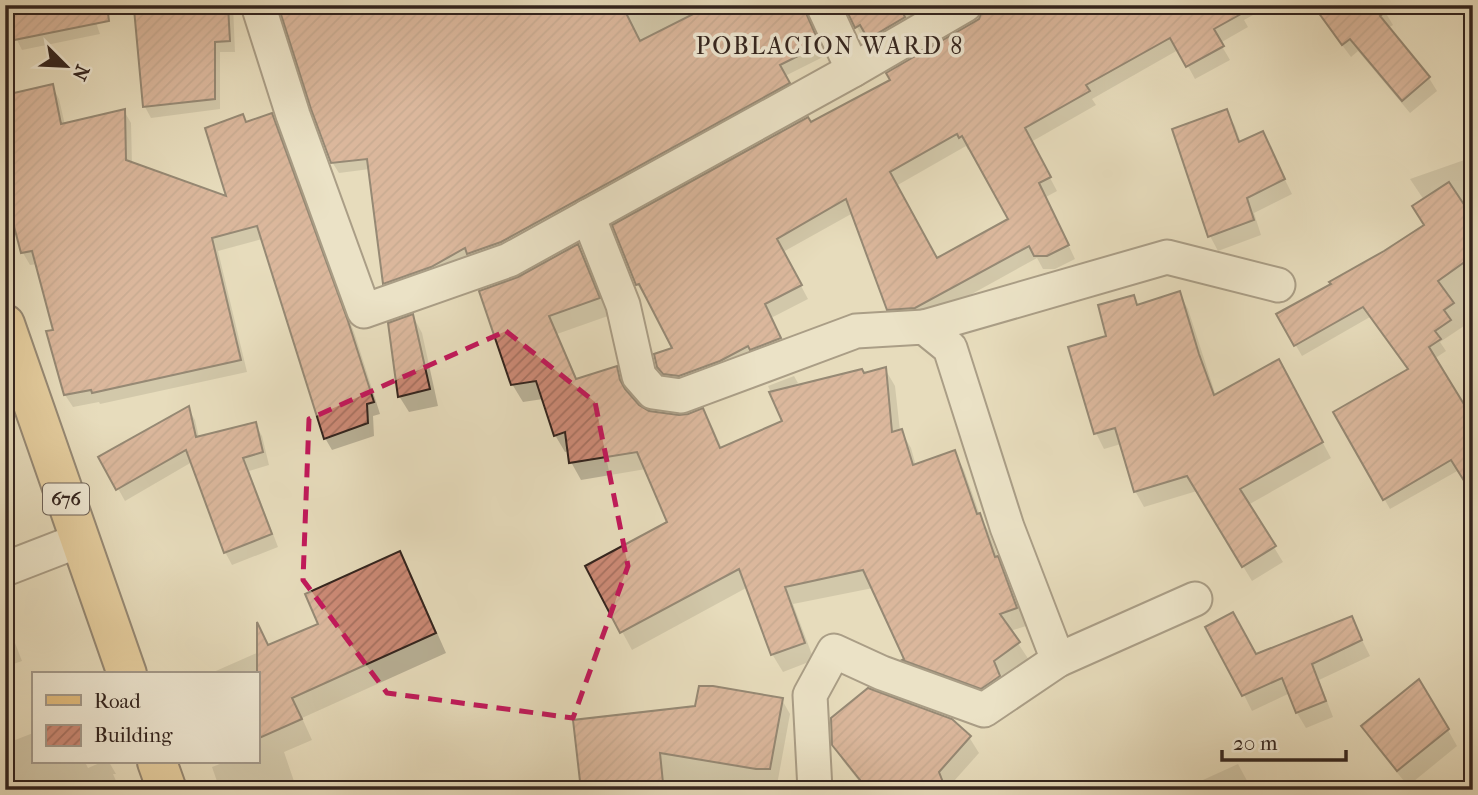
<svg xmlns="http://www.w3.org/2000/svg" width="1478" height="795" viewBox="0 0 1478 795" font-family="'IM FELL French Canon',serif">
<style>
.shadow{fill:#0003;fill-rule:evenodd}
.building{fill:url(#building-hatch);stroke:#33241e;stroke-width:2;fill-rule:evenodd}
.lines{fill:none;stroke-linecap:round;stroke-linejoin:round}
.minor-casing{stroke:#605246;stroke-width:37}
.primary-casing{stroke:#33241e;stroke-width:42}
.minor{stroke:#efe8d3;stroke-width:33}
.primary{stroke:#e4be7e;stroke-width:38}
.marked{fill:none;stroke:#c2185b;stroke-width:5;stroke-dasharray:14 9;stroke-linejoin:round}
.labels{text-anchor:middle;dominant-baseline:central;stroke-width:7;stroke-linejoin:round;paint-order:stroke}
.shield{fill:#efe8d3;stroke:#6b5f54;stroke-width:2}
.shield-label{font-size:19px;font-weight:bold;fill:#33241e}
.quarter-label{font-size:24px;letter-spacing:2px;fill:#33241e;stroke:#efe8d3}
</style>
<defs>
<pattern id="building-hatch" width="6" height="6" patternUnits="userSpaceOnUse" patternTransform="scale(1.75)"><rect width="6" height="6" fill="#cc8a76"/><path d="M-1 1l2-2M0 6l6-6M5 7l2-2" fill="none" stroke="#a67160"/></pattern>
</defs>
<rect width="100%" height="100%" fill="#e7dcbc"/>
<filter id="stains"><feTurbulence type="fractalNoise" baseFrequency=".00286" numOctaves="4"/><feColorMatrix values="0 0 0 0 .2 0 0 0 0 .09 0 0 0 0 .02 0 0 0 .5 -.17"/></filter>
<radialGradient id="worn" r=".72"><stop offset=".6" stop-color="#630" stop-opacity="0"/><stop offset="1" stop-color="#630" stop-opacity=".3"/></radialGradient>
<g class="shadow">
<path d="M5,5H90L100,34L22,50L15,36L5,39Z"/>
<path d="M136,5H233L235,52H220V109L151,118L145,107Z"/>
<path d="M280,5H803L809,16L811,26L825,56L785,76L795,94L475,264L391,294L385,283L370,169L339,173L332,162Z"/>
<path d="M845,5H956L877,51L869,37L864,40Z"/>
<path d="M986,5H1271L1244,20L1248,27L1220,43L1230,60L1195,79L1179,50H1178L1092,99L1096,105L1031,142L1057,191L1046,197L1075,259L1055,269H1043L1037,258L923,321L897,323L889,309L853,213L783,252L808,299L771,318L787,352L727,374L667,380L658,366L675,349L648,296L645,297L637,284L811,125L893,81L976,23L983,16ZM966,146L968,150L971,148L1010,219L936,260L896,186Z"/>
<path d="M1312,5H1381L1393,25L1388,28L1429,78L1437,91L1410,113L1358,51L1351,57Z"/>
<path d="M52,86L59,99L65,125L124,111L131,123L132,164L228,198L247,124L271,115L279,127L355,335L380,414L373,416L374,436L332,450L325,438L262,239L218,251L247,372L100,404L99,402L73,407L65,395L55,331L37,264L30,265L23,253L5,185Z"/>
<path d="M1226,112L1235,126L1241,143L1262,133L1292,194L1254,213L1261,235L1218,251L1210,236Z"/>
<path d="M1473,157V320L1440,342L1446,351L1434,359L1459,470L1390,509L1335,412L1409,370L1370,317L1302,356L1278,315L1333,285L1426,226L1424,200L1410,179Z"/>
<path d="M578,246L588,263L608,316L557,334L578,381L616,368L626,385L629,396L637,406L649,412L679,417L703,410L713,428L722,449L784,422L768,386L794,376L798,383L789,388L864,375L885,369L895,386L900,431H901L911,448L916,466L954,452L964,470L981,518L989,532L1001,565L1007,576L1026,626L1010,631L1029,660L992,705L914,677L905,660L873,588L793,604L814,660L783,672L772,654L748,587L632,650L587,567L669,523L646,469L581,480L571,462L569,451L565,452L555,435L543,399L523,402L512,384L519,279Z"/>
<path d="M1179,293L1188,309L1216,396L1287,376L1331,458L1248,505L1283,562L1252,581L1197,491L1144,507L1135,491L1121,444L1104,449L1096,433L1108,337L1133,297L1139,306Z"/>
<path d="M413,316L422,333L438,406L409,412L399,396Z"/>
<path d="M188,408L195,420L199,438L255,424L262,436L269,465L249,471L278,547L232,565L225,552L192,462L125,501L101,458Z"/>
<path d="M399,554L411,574L446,653L302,718L312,740L284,752L297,790H220L212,767L225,762H257V674H209L320,625Z"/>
<path d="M5,617L22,661L5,667Z"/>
<path d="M1351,618L1370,656L1319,680L1333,717L1306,728L1297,713L1290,693L1252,711L1244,695L1255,656Z"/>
<path d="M782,700L790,714L777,785L755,781V790H566L582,785Z"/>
<path d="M1363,726L1448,730L1457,746L1408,786L1373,743Z"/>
<path d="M33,733V762H85L88,768L102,762H109L116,774H113L120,790H5V744Z"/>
<path d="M969,737L979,753L946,790H866L843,761L834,744Z"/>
<path d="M1238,764L1252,790H1181Z"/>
</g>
<g class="building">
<path d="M7,5H107L109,21L14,40Z"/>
<path d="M278,5H622L640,41L711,5H804L806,13L820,45L780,65L790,83L501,242L467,254L465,248L431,267L383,284L367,159L331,163L311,109Z"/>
<path d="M844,5H899L905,17L868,39L860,25L855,28Z"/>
<path d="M984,5H1257L1214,29L1224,46L1186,67L1170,38L1086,85L1090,91L1025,128L1051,177L1039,183L1069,245L1047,256H1034L1029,246L915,308L887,310L846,199L777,239L802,285L765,304L781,338L750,350L748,346L720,361L679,376L663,374L657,367L654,354L672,348L639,284L636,285L612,225L808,117L811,122L890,80L886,73L979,19ZM957,134L959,138L962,136L1008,219L937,258L890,172Z"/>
<path d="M1313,5H1394L1380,16L1430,77L1402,101L1350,39L1342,45Z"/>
<path d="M228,6L230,41L215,42V99L143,107L134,9Z"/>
<path d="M53,84L61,124L125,109L126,160L226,196L205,128L243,114L246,122L272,113L348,321L374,402L367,404L368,423L324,439L257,226L212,238L241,360L92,393L91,390L64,395L46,331L53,330L32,251L21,253L5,192V95Z"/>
<path d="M1227,109L1239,142L1263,131L1285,179L1247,198L1254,220L1208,237L1172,129Z"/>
<path d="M1449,182L1473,218V256L1438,281L1454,303L1444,310L1451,320L1435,331L1441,339L1429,347L1473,419V495L1451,460L1383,500L1333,412L1408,369L1363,307L1294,346L1276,314L1331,284L1329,282L1384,251L1424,225L1412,206Z"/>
<path d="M578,244L600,298L549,316L576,379L617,366L620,380L625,389L639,405L649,411L679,415L688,414L703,408L720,448L782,421L769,392L862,369L864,373L886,367L892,432L902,429L913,465L955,450L977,514L980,513L995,557L998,556L1017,608L1000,614L1020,642L994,661L1000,676L981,689L902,660L904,659L863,570L785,587L805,643L771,655L739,569L620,633L585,566L667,522L637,452L569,463L565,432L554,436L536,381L511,385L479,291L518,277Z"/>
<path d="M1180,291L1199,354L1214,395L1279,359L1323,442L1240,489L1276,546L1242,567L1187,476L1134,492L1115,428L1094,434L1068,347L1106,336L1098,305L1134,295L1137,305Z"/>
<path d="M413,314L430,389L398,397L388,323Z"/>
<path d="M189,406L196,437L256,422L263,452L243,458L272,534L224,553L186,450L116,490L98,457Z"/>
<path d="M400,551L436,633L292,698L302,719L257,739V622L268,645L318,624L305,594Z"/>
<path d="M1233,612L1256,654L1352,616L1362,640L1312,664L1326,701L1296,713L1282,678L1242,696L1205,627Z"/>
<path d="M1419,679L1449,729L1397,771L1361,726Z"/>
<path d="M699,686H713L783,698L770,769H756L660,753L663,783L597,790H581L573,720L695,706Z"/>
<path d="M868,688L952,719L971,736L939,772L946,790H868L832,745L831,718Z"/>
</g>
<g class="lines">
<defs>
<g id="minor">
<path d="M258,5L293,115L364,311L509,260L853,70L965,5"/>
<path d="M823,5L853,70"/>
<path d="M588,216L623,305L639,376L653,392L681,396L856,331L924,327L950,348L1007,527L1058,660"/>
<path d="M924,327L1167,257L1278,285"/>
<path d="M5,569L80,540"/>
<path d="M815,790L810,695L834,651L882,673L984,710L1058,660L1195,599"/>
</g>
<g id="primary">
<path d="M5,324L127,674"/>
<path d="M157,762L167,790"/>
</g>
</defs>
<use href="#minor" class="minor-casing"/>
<use href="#primary" class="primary-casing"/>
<use href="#minor" class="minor"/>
<use href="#primary" class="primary"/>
</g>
<path d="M0 0H1478V795H0ZM506,331L595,402L628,566L573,718L387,693L303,580L309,419Z" fill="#e7dcbc" fill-opacity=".55" fill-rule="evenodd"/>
<path class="marked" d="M506,331L595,402L628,566L573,718L387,693L303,580L309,419Z"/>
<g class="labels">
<rect class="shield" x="43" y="483.5" width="46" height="31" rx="5"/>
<g class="shield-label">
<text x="66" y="499">676</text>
</g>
<g class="quarter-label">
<text x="830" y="46">POBLACION WARD 8</text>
</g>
</g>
<rect width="1478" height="795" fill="none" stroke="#e7dcbc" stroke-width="28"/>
<rect x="7" y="7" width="1464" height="781" fill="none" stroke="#33241e" stroke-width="3.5"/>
<rect x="14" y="14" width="1450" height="767" fill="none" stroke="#33241e" stroke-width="2"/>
<rect x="32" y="672" width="228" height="91" fill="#efe8d3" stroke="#a49a8b" stroke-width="2"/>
<rect x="46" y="695" width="35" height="10" fill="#e4be7e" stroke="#a49a8b" stroke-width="2"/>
<text x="94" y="708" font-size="21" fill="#33241e">Road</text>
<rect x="46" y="725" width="35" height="21" fill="url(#building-hatch)" stroke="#a49a8b" stroke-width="2"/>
<text x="94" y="742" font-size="21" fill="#33241e">Building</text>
<g transform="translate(66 66) rotate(114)" stroke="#efe8d3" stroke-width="5" paint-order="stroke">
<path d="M0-5L12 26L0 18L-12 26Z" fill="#33241e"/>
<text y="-10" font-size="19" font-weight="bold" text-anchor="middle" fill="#33241e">N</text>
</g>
<path d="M1222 750v10h124v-10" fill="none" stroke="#33241e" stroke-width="3.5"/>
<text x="1233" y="750" font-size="21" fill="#33241e" stroke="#efe8d3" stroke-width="5" paint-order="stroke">20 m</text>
<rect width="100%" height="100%" filter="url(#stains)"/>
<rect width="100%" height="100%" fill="url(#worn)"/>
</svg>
